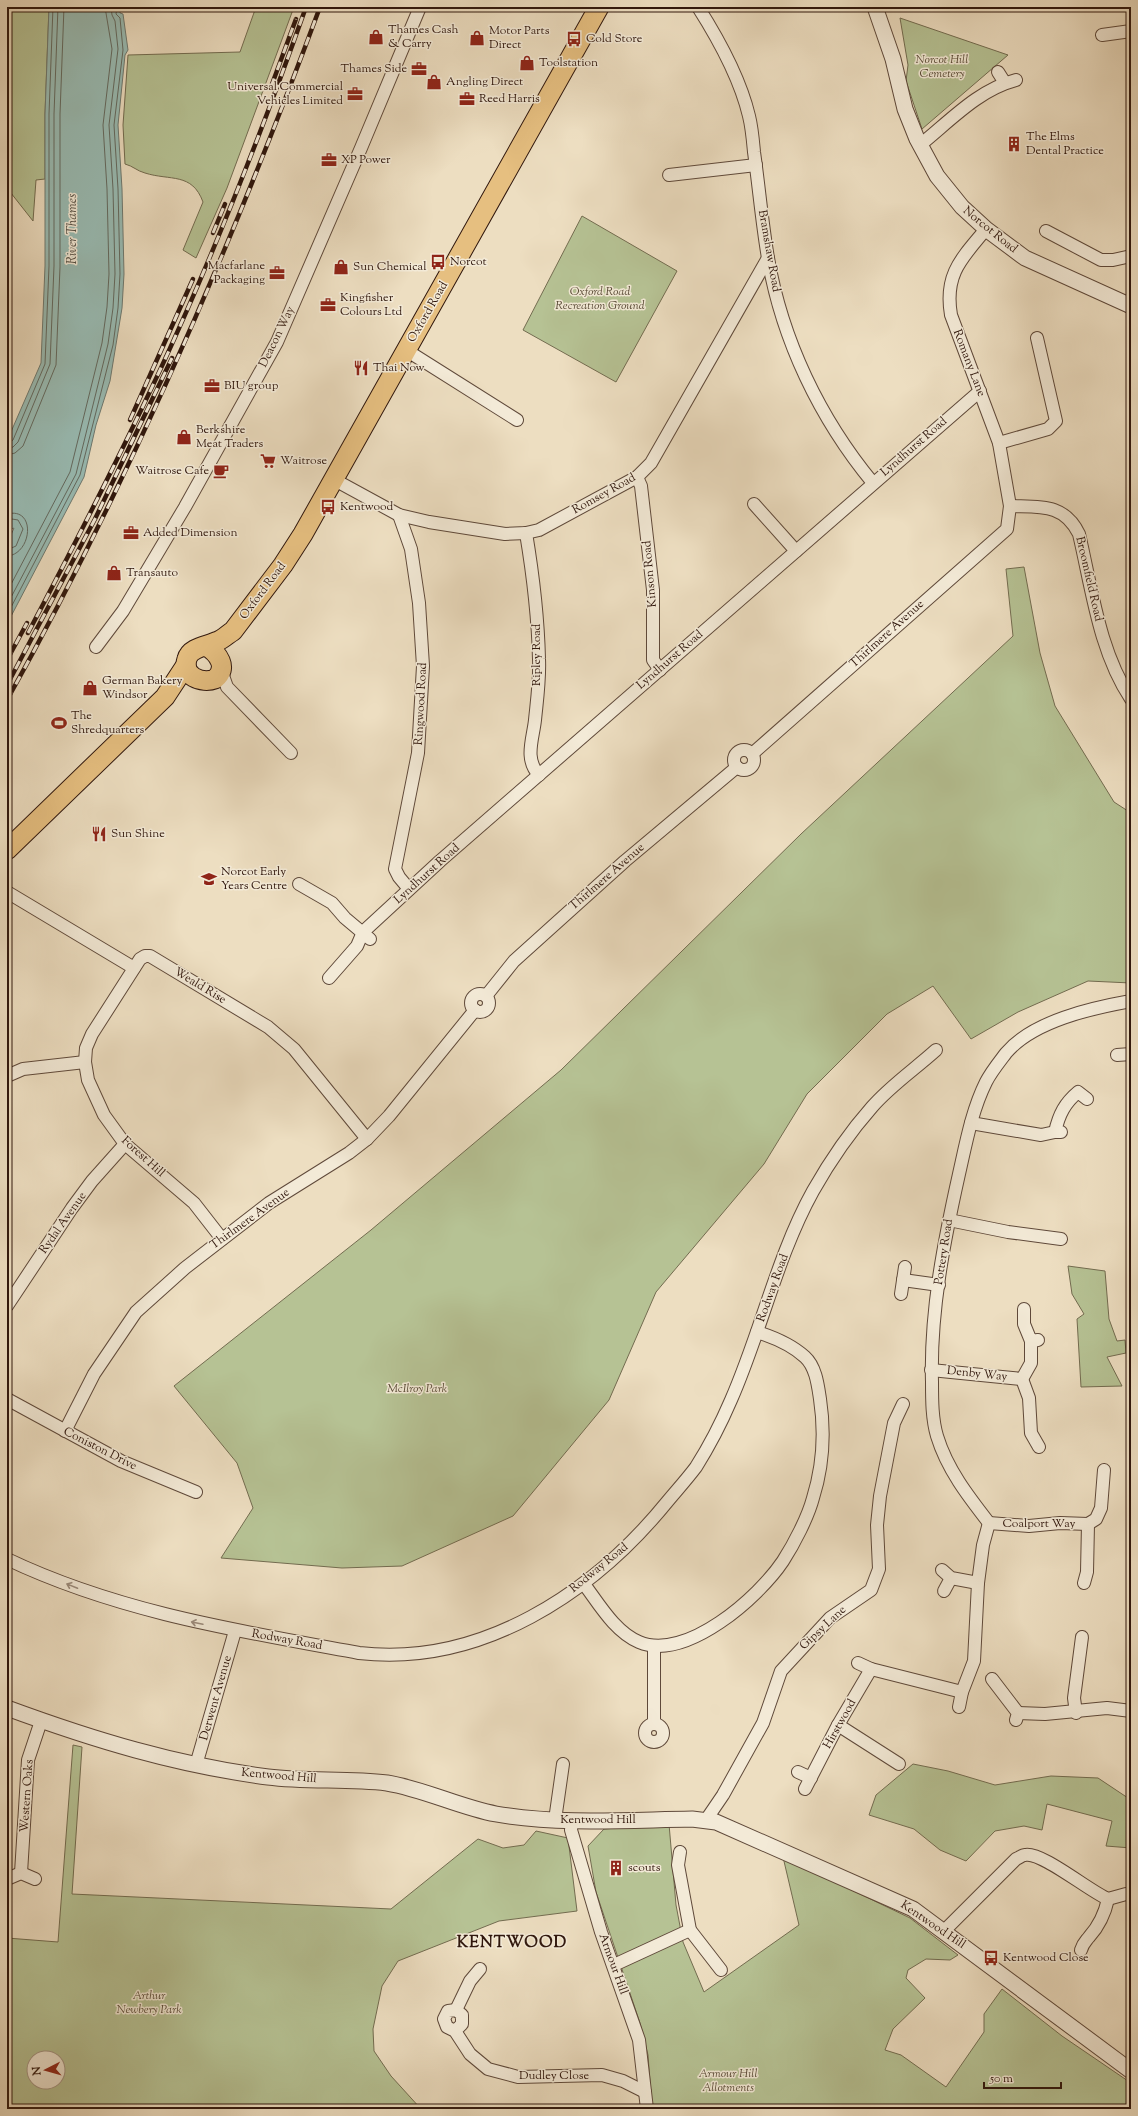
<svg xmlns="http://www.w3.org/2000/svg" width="1138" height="2116" viewBox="0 0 1138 2116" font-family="'Sorts Mill Goudy',serif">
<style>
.green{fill:#b6c294;stroke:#736c50;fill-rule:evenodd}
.water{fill:#99bcb4;stroke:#6f7a71}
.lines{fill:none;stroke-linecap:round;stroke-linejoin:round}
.shore{stroke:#646a60;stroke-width:1}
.minor-casing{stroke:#5f493a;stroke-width:14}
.tertiary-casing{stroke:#5f493a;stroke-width:17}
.primary-casing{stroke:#30170d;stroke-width:21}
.minor{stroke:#f3ead7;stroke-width:12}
.tertiary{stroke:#f3ead7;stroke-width:15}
.primary{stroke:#e6bf80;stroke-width:19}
.rail-casing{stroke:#30170d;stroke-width:4.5}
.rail{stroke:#f3ead7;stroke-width:3;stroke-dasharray:9;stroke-linecap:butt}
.oneway{stroke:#9b8b7c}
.labels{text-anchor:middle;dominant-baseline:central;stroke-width:3;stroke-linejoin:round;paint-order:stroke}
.poi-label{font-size:12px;fill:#30170d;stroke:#f3ead7;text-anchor:start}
.park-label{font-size:12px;font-style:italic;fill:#584a36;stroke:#f3ead7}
.street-label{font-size:12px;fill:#30170d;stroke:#f3ead7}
.water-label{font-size:13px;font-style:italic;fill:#555147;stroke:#f3ead7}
.district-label{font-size:16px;font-weight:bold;letter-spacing:1px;fill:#30170d;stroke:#f3ead7}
</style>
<rect width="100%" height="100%" fill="#eddec1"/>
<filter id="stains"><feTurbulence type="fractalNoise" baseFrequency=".005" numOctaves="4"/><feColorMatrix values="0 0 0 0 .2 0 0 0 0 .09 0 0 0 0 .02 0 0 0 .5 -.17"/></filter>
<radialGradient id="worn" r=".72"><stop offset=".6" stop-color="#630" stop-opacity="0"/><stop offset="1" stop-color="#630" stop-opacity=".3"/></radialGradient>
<g class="green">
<path d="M7,7H49L45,114V179L36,180L33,221L7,188Z"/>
<path d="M256,7H294L227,188L196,258L183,250L203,202C192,172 170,181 145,173C137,171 133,166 125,164L123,125L128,55L240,52Z"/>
<path d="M900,18L1008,55L922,129L906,81L908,65Z"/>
<path d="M582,216L677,271L616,382L523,330Z"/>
<path d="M1024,567L1040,653L1055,706L1114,802L1131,813V983L1088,981L1018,1012L971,1039L933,986L887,1014L807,1094L764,1164L656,1292L609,1400L513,1516L402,1566L342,1568L221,1558L253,1508L237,1463L174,1386L371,1230L561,1070L801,834L1013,636L1006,569Z"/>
<path d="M1068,1266L1105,1271L1109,1319L1117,1341L1125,1340L1126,1353L1107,1357L1122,1386L1081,1387L1077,1319L1084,1314L1072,1294Z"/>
<path d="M73,1745L82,1747L72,1894L391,1909L478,1839L503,1848L524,1845L536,1831L568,1838L577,1911L499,1921L398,1961L382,1986L373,2029L374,2051L391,2076L421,2109H7V1938L58,1942ZM34,2058H58V2082H34Z"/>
<path d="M913,1764L948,1771L995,1785L1051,1776L1098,1778L1131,1800V1848L1106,1846L1112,1821L1047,1804L1042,1830L1024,1826L995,1831L966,1861L940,1850L914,1829L869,1815L876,1795Z"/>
<path d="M669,1824L676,1905L683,1942L704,1992L799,1925L783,1857L910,1918L958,1955L950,1960L926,1959L908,1970L906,1978L925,1998L893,2029L885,2050L901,2055L946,2087L984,2032V2014L1002,1989L1062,2036L1131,2083V2109H652L648,2055L640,2023L596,1892L588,1846L604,1829Z"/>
</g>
<path class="water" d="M49,7H120V13L123,14L128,50L125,55L118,125L122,189L124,274L122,308L110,381L96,425L84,477L7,624V544L14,528L7,531V441L41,363L45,266V114Z"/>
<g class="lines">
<g class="shore">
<path d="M7,444L13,440L45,364L49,266V114L53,7"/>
<path d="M7,449L13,447L18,442L50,364L54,266V114L58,7"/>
<path d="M7,455L15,453L23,446L56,365L60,267V114L64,7"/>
<path d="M7,514C37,506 32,555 7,556"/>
<path d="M7,520L12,519L18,520L23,529L16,546L7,550"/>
<path d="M7,592L70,472L102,343L107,307L109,274L107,189L103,125L112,49L105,7"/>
<path d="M7,605L76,474L108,344L113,308L115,274L113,189L109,125L118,49L115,21L112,15L111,7"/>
<path d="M7,615L80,475L113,345L118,308L120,274L118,189L114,125L123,50L120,18L116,14L117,7"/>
</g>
<defs>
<g id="minor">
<path d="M698,7C719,40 740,78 749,116C752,128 753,141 754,152C759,187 762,223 768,258C782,340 820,419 873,483"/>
<path d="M1102,35L1131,31"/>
<path d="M998,72L1005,83"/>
<path d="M920,145C950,121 978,90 1016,80"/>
<path d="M669,175L756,165"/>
<path d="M1046,231L1101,260H1113L1131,256"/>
<path d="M406,350L517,420"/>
<path d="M999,443L1048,429L1056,421L1037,338"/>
<path d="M637,477L641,486L653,590V660L660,670"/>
<path d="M333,479L399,515L429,522L505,534L526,533L539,530L637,477L651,463L768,258"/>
<path d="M754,504L796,551"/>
<path d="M1010,506C1040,507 1064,503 1079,534C1092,589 1099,651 1131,699"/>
<path d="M399,515L411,549L419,603L423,666L418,753L395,869L399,877L409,889"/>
<path d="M526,533C533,575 538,616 539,659C540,679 537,700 535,720C533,739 524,759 539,775"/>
<path d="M96,647L123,611L185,507L277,342L361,148L420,7"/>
<path d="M221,670L227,687L291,753"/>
<circle cx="744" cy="760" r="10"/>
<path d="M752,754L1007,529L1010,506L999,443L951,315C944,274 962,258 986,229"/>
<path d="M299,884L332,903L345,918L370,939"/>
<path d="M7,892L134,968"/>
<path d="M329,978L357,946L363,932L440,861L980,391"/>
<circle cx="480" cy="1003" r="9"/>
<path d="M486,996L514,961L625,861L737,767"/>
<path d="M1117,1055L1131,1054"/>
<path d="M7,1076L23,1069L85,1062"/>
<path d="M971,1123L1041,1135L1055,1132H1061"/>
<path d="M1055,1132C1059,1114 1065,1103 1078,1092L1087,1099"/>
<path d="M949,1220L1008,1232L1061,1239"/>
<path d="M222,1239L194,1203L125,1144L104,1115L88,1080L85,1062L86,1048L92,1034L140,959L145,956H150L268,1027L294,1049L367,1139"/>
<path d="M903,1280L939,1285"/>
<path d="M901,1294L905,1267"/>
<path d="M7,1306L72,1208L92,1181L125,1144"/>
<path d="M1024,1309V1324L1031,1341L1038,1340"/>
<path d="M931,1370L1022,1379L1031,1363V1341"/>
<path d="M1022,1379L1029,1398L1031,1433L1039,1447"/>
<path d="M7,1399L121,1461L196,1492"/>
<path d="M65,1431L94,1374L136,1312L185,1268L269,1203L349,1153L367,1139L389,1116L475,1010"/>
<path d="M989,1523C968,1496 947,1469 937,1436C932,1419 932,1400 932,1382C930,1312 944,1241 959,1174C966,1143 972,1110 986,1082C991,1072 1000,1061 1006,1053C1033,1021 1092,1008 1131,1001"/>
<path d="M989,1523L1029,1526L1060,1523L1088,1524L1096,1519L1101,1508L1104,1470"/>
<path d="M7,1559C118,1612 239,1631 359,1653C481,1667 593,1593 667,1502C677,1490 687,1479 696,1467C708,1448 722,1421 731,1400C761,1332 777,1256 813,1191C830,1161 849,1133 872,1107C890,1086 915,1069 936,1050"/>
<path d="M942,1570L951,1578L978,1583"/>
<path d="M1084,1583L1087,1572L1088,1524"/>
<path d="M584,1584C599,1604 615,1632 639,1642C686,1662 759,1597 783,1561C794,1544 808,1517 813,1498C823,1466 825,1432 820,1399C818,1386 816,1367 805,1357C793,1346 773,1337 757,1332"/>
<path d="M944,1591L951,1578"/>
<path d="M654,1646V1724"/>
<path d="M858,1663L871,1669L962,1692"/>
<path d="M992,1679L1018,1713L1016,1720"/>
<path d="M959,1707L962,1692L974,1661L978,1583L983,1545L989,1523"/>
<path d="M1018,1713L1045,1714L1107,1708L1131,1711"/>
<path d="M1076,1713L1074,1698L1082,1637"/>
<circle cx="654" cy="1733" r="9"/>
<path d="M838,1725L899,1764"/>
<path d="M196,1765L235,1631"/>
<path d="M798,1772L811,1778"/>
<path d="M805,1789L838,1725L871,1669"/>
<path d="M555,1820L563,1764"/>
<path d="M572,1820L571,1830L601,1932L639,2040L647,2109"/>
<path d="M706,1820L723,1795L763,1723L781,1671L830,1618L871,1590L879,1569L877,1525L880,1496L894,1423L903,1404"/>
<path d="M680,1852L678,1865L690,1930L721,1970"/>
<path d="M21,1873L28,1760L41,1721"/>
<path d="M7,1879L21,1873L35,1879"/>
<path d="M944,1931L1016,1859C1019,1858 1022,1855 1025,1855C1041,1851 1089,1891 1108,1899L1126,1894L1131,1895"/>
<path d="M1081,1950C1083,1943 1085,1942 1089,1937C1099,1926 1105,1913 1108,1899"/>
<path d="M614,1965L690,1930"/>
<path d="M456,2010L470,1981L480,1969"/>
<path d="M455,2031L462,2024V2015L456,2010L448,2011L444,2019L447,2027L455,2031L470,2054L488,2069L518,2077L602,2075L623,2081L645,2092"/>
</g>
<g id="tertiary">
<path d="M875,7L893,59L905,109L917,139L937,176L962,207L986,229L1025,258L1131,306"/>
<path d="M7,1708C94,1740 176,1765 268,1777C307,1782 348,1778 387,1783C424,1789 459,1807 496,1814C560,1825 627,1820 692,1819L716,1822L913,1909L1131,2071"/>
</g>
<g id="primary">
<path d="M206,646C218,653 229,668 215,679C202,684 181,676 187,659C190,647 208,646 218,641C223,639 228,634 233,631L283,565L303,534L599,7"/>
<path d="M7,850L165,697L186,665"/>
</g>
</defs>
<use href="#minor" class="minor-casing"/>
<use href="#tertiary" class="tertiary-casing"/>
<use href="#primary" class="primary-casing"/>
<use href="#minor" class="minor"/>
<use href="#tertiary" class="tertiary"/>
<use href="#primary" class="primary"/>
<defs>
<g id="rail">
<path d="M271,87L296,19"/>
<path d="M213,233L225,204"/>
<path d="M130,420L193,279"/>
<path d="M28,633C74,546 119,458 161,368C215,251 263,129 306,7"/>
<path d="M7,660L27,623"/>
<path d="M7,685L95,519L172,358"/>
<path d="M7,700C131,478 232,245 320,7"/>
</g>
</defs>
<use href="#rail" class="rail-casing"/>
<use href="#rail" class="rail"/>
</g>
<defs><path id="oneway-shaft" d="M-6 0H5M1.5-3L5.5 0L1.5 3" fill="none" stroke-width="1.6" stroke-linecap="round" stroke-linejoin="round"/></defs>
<g class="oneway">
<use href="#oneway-shaft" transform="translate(72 1586) rotate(-158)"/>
<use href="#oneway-shaft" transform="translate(197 1623) rotate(-168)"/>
</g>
<defs>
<symbol id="shop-bare" viewBox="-9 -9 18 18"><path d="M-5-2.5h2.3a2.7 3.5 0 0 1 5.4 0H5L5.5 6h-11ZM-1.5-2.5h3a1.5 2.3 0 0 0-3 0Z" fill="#8f2418" stroke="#f3ead7" stroke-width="2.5" paint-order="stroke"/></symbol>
<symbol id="bus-bare" viewBox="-9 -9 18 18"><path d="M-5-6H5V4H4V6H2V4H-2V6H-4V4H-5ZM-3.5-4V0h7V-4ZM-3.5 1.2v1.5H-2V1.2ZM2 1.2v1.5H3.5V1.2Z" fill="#8f2418" stroke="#f3ead7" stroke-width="2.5" paint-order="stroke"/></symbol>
<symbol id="office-bare" viewBox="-9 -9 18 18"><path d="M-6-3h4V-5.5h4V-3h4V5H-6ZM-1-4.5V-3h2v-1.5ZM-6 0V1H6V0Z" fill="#8f2418" stroke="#f3ead7" stroke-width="2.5" paint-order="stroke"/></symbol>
<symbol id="building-bare" viewBox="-9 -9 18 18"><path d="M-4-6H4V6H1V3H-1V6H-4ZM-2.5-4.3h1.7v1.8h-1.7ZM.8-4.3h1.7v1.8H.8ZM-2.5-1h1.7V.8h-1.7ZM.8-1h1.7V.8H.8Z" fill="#8f2418" stroke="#f3ead7" stroke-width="2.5" paint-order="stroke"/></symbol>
<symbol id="restaurant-bare" viewBox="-9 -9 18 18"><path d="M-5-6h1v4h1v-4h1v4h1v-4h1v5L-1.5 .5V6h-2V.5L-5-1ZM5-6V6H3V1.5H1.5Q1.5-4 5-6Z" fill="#8f2418" stroke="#f3ead7" stroke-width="2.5" paint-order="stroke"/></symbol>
<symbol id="supermarket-bare" viewBox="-9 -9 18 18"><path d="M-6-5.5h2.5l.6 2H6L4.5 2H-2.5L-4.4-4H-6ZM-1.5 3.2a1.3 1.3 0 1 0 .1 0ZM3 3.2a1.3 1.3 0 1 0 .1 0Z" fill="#8f2418" stroke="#f3ead7" stroke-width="2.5" paint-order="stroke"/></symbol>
<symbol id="cafe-bare" viewBox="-9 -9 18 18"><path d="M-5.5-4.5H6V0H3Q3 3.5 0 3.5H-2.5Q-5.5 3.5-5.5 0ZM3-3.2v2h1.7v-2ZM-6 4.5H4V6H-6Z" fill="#8f2418" stroke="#f3ead7" stroke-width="2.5" paint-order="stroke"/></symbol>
<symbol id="stadium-bare" viewBox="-9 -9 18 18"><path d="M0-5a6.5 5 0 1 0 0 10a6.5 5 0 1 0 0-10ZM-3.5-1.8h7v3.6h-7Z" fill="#8f2418" stroke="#f3ead7" stroke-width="2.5" paint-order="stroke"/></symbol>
<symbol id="school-bare" viewBox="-9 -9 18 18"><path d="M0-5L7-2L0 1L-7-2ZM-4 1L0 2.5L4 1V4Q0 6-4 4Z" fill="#8f2418" stroke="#f3ead7" stroke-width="2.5" paint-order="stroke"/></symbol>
</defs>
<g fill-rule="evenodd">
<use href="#shop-bare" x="365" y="26" width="22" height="22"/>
<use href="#shop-bare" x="466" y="27" width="22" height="22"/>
<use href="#bus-bare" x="563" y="28" width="22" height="22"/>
<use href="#shop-bare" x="516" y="52" width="22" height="22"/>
<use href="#office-bare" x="408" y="58" width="22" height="22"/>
<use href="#shop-bare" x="423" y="71" width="22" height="22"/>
<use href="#office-bare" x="344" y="83" width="22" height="22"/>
<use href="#office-bare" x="456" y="88" width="22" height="22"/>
<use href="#building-bare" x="1003" y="133" width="22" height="22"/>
<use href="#office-bare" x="318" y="149" width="22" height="22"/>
<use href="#bus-bare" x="427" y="251" width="22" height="22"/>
<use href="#shop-bare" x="330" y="256" width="22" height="22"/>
<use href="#office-bare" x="266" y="262" width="22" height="22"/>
<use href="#office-bare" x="317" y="294" width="22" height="22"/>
<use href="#restaurant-bare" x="350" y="357" width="22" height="22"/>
<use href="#office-bare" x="201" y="375" width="22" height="22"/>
<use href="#shop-bare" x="173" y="426" width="22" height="22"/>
<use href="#supermarket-bare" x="257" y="450" width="22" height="22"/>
<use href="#cafe-bare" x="210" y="460" width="22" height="22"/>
<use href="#bus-bare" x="317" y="496" width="22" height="22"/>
<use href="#office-bare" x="120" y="522" width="22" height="22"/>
<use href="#shop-bare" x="103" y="562" width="22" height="22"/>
<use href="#shop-bare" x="79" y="677" width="22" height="22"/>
<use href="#stadium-bare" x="48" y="712" width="22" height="22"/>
<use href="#restaurant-bare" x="88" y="823" width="22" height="22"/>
<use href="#school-bare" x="198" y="868" width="22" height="22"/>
<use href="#building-bare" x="605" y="1857" width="22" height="22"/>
<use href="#bus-bare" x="980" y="1947" width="22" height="22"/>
</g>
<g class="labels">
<g class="poi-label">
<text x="388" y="30">Thames Cash<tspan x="388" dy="14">&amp; Carry</tspan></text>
<text x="489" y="31">Motor Parts<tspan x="489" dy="14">Direct</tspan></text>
<text x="586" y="39">Cold Store</text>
<text x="539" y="63">Toolstation</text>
<text x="407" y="69" text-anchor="end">Thames Side</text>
<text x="446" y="82">Angling Direct</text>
<text x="343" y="87" text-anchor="end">Universal Commercial<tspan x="343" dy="14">Vehicles Limited</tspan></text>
<text x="479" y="99">Reed Harris</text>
<text x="1026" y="137">The Elms<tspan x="1026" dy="14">Dental Practice</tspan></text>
<text x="341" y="160">XP Power</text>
<text x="450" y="262">Norcot</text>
<text x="265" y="266" text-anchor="end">Macfarlane<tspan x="265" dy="14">Packaging</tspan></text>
<text x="353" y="267">Sun Chemical</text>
<text x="340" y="298">Kingfisher<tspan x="340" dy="14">Colours Ltd</tspan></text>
<text x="373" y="368">Thai Now</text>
<text x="224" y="386">BIU group</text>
<text x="196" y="430">Berkshire<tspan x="196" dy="14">Meat Traders</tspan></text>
<text x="280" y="461">Waitrose</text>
<text x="209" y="471" text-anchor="end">Waitrose Cafe</text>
<text x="340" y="507">Kentwood</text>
<text x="143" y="533">Added Dimension</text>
<text x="126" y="573">Transauto</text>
<text x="102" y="681">German Bakery<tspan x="102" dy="14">Windsor</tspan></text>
<text x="71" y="716">The<tspan x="71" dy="14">Shredquarters</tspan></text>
<text x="111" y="834">Sun Shine</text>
<text x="221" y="872">Norcot Early<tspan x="221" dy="14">Years Centre</tspan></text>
<text x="628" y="1868">scouts</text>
<text x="1003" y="1958">Kentwood Close</text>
</g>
<g class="park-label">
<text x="942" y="60">Norcot Hill<tspan x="942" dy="14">Cemetery</tspan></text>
<text x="600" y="292">Oxford Road<tspan x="600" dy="14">Recreation Ground</tspan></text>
<text x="417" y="1389">McIlroy Park</text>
<text x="149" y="1996">Arthur<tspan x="149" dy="14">Newbery Park</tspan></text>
<text x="728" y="2074">Armour Hill<tspan x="728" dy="14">Allotments</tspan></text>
</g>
<g class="street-label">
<text transform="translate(990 230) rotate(39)">Norcot Road</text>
<text transform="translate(769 251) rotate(80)">Bramshaw Road</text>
<text transform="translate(428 312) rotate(-60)">Oxford Road</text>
<text transform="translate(277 337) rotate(-64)">Deacon Way</text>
<text transform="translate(969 363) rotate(69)">Romany Lane</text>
<text transform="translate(914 447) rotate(-41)">Lyndhurst Road</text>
<text transform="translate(604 494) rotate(-29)">Romsey Road</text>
<text transform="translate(650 574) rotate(-95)">Kinson Road</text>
<text transform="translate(1089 579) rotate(77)">Broomfield Road</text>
<text transform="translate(263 591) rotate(-53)">Oxford Road</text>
<text transform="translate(887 634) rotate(-42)">Thirlmere Avenue</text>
<text transform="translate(537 655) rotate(-90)">Ripley Road</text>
<text transform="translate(670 660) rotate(-41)">Lyndhurst Road</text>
<text transform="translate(421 704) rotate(-87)">Ringwood Road</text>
<text transform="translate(427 874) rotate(-42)">Lyndhurst Road</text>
<text transform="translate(607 877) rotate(-41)">Thirlmere Avenue</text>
<text transform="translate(200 986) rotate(31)">Weald Rise</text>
<text transform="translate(143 1157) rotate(42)">Forest Hill</text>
<text transform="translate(250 1219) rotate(-36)">Thirlmere Avenue</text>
<text transform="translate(63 1223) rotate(-55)">Rydal Avenue</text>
<text transform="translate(944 1252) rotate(-81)">Pottery Road</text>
<text transform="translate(773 1288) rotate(-70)">Rodway Road</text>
<text transform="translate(977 1374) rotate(6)">Denby Way</text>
<text transform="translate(100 1449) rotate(27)">Coniston Drive</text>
<text x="1039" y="1524">Coalport Way</text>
<text transform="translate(599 1568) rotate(-39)">Rodway Road</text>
<text transform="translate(823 1628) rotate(-43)">Gipsy Lane</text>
<text transform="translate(287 1640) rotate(10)">Rodway Road</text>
<text transform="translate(216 1698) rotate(-74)">Derwent Avenue</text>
<text transform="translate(840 1724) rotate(-61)">Hirstwood</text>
<text transform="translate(279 1776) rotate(5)">Kentwood Hill</text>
<text transform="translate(27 1796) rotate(-86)">Western Oaks</text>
<text x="598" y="1820">Kentwood Hill</text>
<text transform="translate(933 1925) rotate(34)">Kentwood Hill</text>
<text transform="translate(613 1964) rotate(70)">Armour Hill</text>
<text x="554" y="2076">Dudley Close</text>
</g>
<g class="water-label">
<text transform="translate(73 229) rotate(-90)">River Thames</text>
</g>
<g class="district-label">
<text x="512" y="1943">KENTWOOD</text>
</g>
</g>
<rect width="1138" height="2116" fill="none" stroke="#eddec1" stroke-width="24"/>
<rect x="8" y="8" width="1122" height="2100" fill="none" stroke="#30170d" stroke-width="2"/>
<rect x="12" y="12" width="1114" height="2092" fill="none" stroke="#30170d"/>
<g transform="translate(46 2070) rotate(264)"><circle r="19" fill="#f3ead7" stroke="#a59686"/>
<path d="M0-3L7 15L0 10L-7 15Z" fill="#8f2418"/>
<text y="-6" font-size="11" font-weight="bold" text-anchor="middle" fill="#30170d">N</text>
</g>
<path d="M984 2082v6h77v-6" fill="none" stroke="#30170d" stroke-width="2"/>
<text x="990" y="2082" font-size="12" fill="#30170d" stroke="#f3ead7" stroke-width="3" paint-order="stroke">50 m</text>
<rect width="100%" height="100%" filter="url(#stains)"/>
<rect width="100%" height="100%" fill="url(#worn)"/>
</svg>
